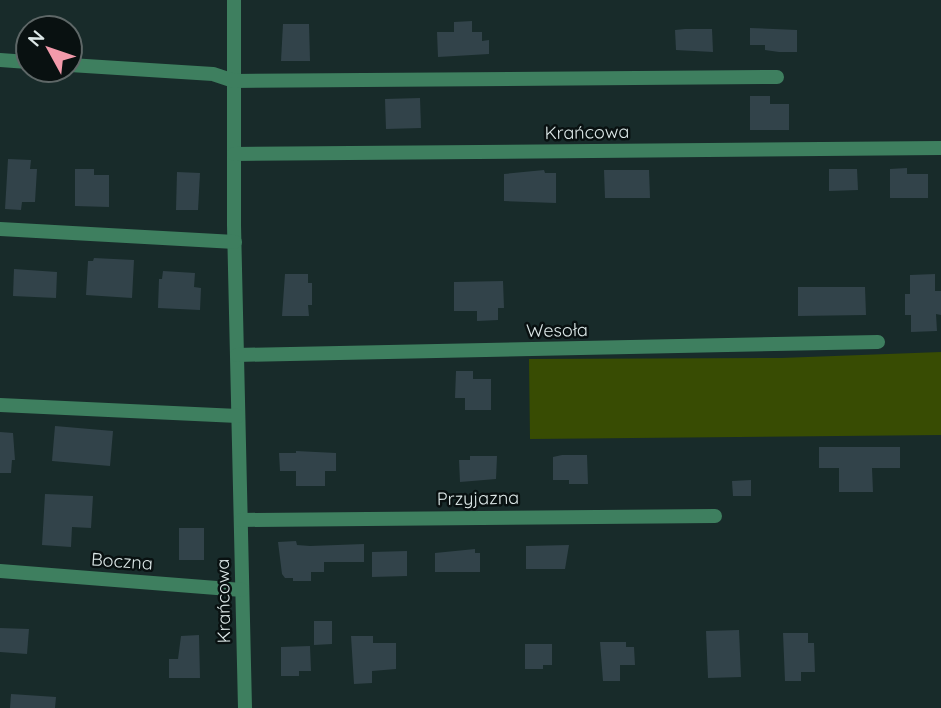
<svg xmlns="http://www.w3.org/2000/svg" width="941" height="708" viewBox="0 0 941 708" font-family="Quicksand,sans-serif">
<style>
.green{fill:#384c03}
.building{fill:#32434a}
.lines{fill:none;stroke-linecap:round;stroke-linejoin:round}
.minor{stroke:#3e7f5f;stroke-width:14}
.labels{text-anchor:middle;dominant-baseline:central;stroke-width:5;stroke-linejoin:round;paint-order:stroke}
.street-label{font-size:18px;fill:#dde8e8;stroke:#091111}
</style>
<rect width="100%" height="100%" fill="#182b2a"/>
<path class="green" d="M941,352V435L530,439L529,359L781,358Z"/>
<g class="building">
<path d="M472,21V32H482V41L489,40V54L438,57L437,32H454V22Z"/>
<path d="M283,24H309L310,61H281Z"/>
<path d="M750,28L797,30V52H779L765,50V45H750Z"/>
<path d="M685,29H712L713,52L676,50L675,30Z"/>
<path d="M750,96H770V104H789V130H750Z"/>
<path d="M420,98L421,128L386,129L385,99Z"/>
<path d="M8,159L31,160L30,169H37L35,202H22L21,210L5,209Z"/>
<path d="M907,168V174H928V198H890V169Z"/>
<path d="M75,169H94V175H109V207L75,206Z"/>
<path d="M829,169H857L858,190L829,191Z"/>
<path d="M544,170L545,173H556V203L504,201V174Z"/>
<path d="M604,170H649L650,198H605Z"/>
<path d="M177,172L200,173L198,210H176Z"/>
<path d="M94,258L134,260L132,298L86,295L88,261H93Z"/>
<path d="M14,269L57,272L56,298L13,296Z"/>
<path d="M163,271L195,273L194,287L201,288L200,310L158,308L159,279H162Z"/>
<path d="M285,274H308V283H312V305H308L309,316H282Z"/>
<path d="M935,274V291H941V315L936,314L937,331L911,332V315H905V294H910V275Z"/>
<path d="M503,281L504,308H498V320L477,321V311H454V282Z"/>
<path d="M798,287H865L866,315L798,316Z"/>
<path d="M456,371H473V379H491V410H465V398H455Z"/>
<path d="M55,426L113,431L110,466L52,461Z"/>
<path d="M0,432L13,433L15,460H12L11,473H0Z"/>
<path d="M819,447H900V468H872L873,492H839V468H819Z"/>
<path d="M296,451L336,453V471H325V486H296V471H280L279,453H296Z"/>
<path d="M562,455H587L588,484H569V480H553V457Z"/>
<path d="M470,456H497L496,479L460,482L459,460H470Z"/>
<path d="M751,480V496H733L732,481Z"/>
<path d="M45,494L93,496L91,528L72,527L71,547L42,545Z"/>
<rect x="179" y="528" width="25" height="32"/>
<path d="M296,541L297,545L310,546L364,544V562H324V572H311V581H293V578H285L282,574L278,542Z"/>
<path d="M569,545L565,569H526V546Z"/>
<path d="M475,549V553H480V572H435V553Z"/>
<path d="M407,551V576L372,577V552Z"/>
<path d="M314,621H332V644L314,645Z"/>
<path d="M0,628L29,629L27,654L0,652Z"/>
<path d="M739,630L741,677L708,678L706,631Z"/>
<path d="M783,633H808V643H814L815,672H801V681H785Z"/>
<path d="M199,635L200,678H169V659H178L181,636Z"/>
<path d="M351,636H373V643H396V669L372,671V683L354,684Z"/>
<path d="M600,642H626V647H634L635,665H620V681H603Z"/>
<path d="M525,644H552V665H543V669H525Z"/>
<path d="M310,646L311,671H299V676H281V647Z"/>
<path d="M11,694L56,697L55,708H10Z"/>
</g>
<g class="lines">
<g class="minor">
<path d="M234,0V225L245,708"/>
<path d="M0,60L28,62"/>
<path d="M70,65L213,74L234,81L777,77"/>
<path d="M234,154L941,148"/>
<path d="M0,229L235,242"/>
<path d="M237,355L878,342"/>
<path d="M0,405L238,416"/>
<path d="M241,520L715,516"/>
<path d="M0,571L242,590"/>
</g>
</g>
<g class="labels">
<g class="street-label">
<text transform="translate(587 132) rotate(-1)">Krańcowa</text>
<text transform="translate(557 330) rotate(-1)">Wesoła</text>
<text transform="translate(478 498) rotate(-1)">Przyjazna</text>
<text transform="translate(122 561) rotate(4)">Boczna</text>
<text transform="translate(223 601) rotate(-91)">Krańcowa</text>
</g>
</g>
<g transform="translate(49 49) rotate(310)"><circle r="33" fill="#091111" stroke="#5e6767" stroke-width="2"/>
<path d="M0-5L12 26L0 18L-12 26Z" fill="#f39aab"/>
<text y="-10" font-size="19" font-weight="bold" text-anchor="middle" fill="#dde8e8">N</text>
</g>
</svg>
